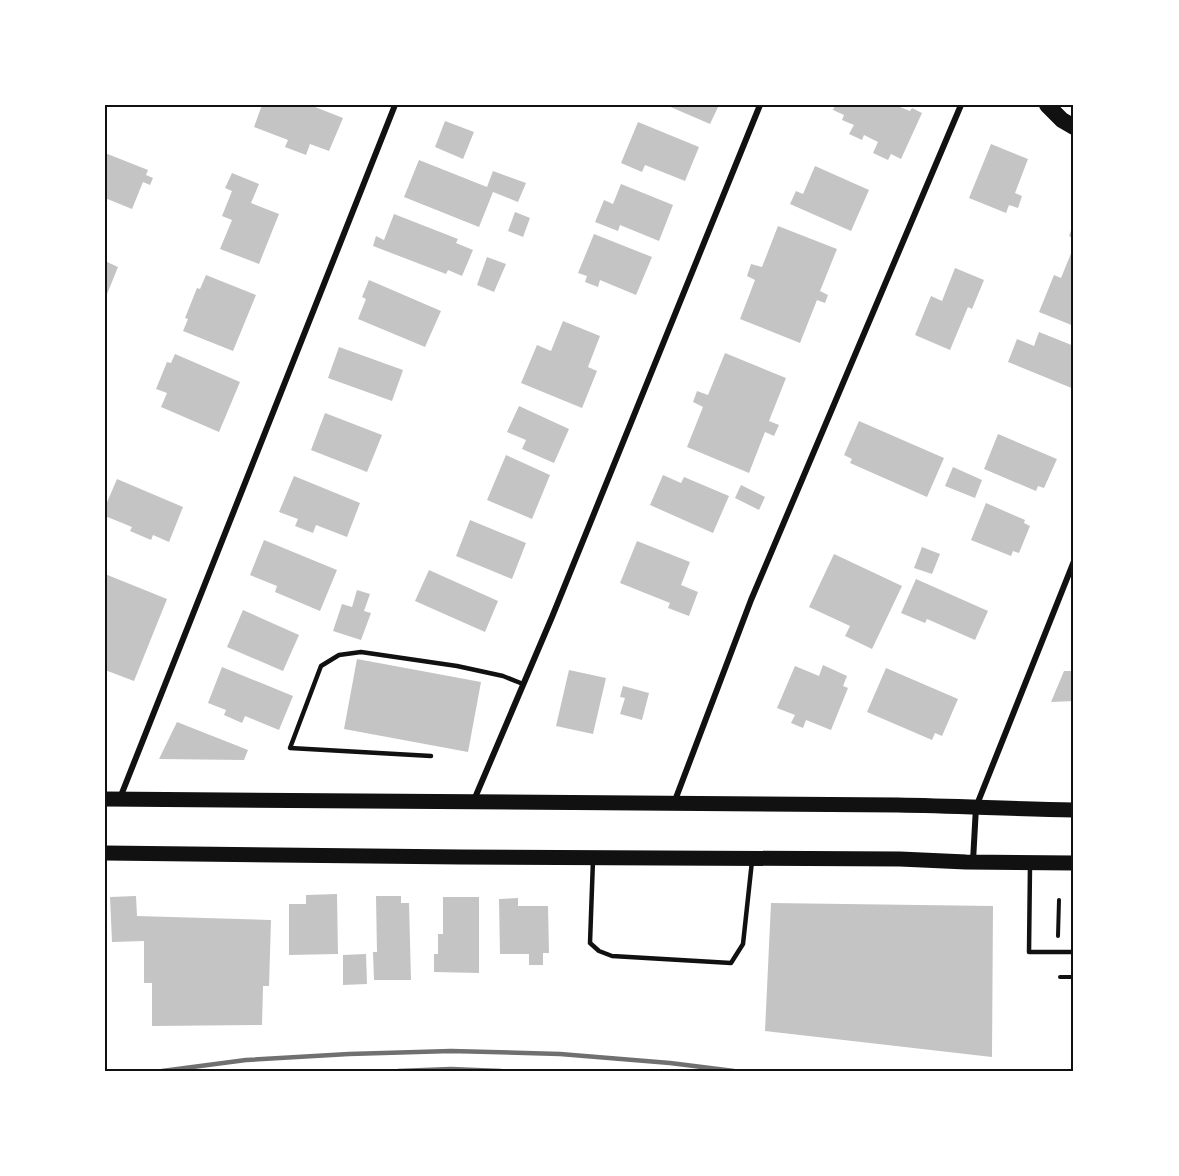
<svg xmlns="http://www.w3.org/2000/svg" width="1179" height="1176" viewBox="0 0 1179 1176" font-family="'Golos Text',sans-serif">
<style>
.building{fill:#c4c4c4}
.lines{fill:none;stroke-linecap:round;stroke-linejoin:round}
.path{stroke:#111;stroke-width:4}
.service{stroke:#111;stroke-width:4.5}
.minor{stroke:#111;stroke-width:6}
.primary{stroke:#111;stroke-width:15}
.trunk{stroke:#111;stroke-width:16}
.rail{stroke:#707070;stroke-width:4.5}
.neatline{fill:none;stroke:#111;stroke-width:2}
</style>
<rect width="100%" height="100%" fill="#fff"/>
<g class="building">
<path d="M262,105H310L343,118L329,151L310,144L306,155L285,147L288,140L254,127Z"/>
<path d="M666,105H719L710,124Z"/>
<path d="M835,105H895L910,111L912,108L922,113L901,159L891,154L888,160L873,153L878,142L864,135L862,140L849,134L854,125L842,120L844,115L833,110Z"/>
<path d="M445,121L474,132L463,159L435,147Z"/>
<path d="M638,122L699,147L685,181L645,165L642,172L621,163Z"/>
<path d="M991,144L1028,159L1015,193L1022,196L1018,208L1009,205L1006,213L969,198Z"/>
<path d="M105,153L148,170L146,175L153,178L150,185L143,182L132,209L105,198Z"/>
<path d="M419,160L487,187L493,171L526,183L518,202L493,192L479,227L404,197Z"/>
<path d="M815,166L869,190L851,231L790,204L796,191L803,194Z"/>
<path d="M232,173L259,184L251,203L279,214L259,264L220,249L232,220L222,216L232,191L225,188Z"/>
<path d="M621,184L673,205L659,241L620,225L618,231L595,222L604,200L613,204Z"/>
<path d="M515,212L530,218L523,237L508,231Z"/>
<path d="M394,214L458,239L456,243L473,250L462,276L448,270L446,274L373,246L376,236L384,240Z"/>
<path d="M1074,223V239L1069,236Z"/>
<path d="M778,226L837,249L820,291L828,295L825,303L817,300L800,343L740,319L755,280L747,276L751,264L762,267Z"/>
<path d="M594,234L652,257L636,295L600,280L598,287L585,282L587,276L578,273Z"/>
<path d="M1074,246V326L1039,312L1054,275L1061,278Z"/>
<path d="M487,257L506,264L494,292L477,285Z"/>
<path d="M105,261L118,267L105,299Z"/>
<path d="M955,268L984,280L972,309L968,307L950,350L915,335L931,296L942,301Z"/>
<path d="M206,275L256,295L233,351L183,331L188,319L185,318L197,288L200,289Z"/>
<path d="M369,280L441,311L425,347L358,319L366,299L362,297Z"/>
<path d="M563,321L600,336L588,367L597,371L582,408L521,383L537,345L551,351Z"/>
<path d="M1039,332L1074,346V389L1008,362L1017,339L1034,346Z"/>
<path d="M339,347L403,370L392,401L328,378Z"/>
<path d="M725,353L786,378L769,421L779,425L774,436L765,432L749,473L687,447L703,407L693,402L697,391L708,395Z"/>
<path d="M175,354L240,382L219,432L161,407L167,393L156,389L167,362L171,363Z"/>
<path d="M519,406L569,429L554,463L522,449L526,440L507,432Z"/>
<path d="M325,413L382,435L367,472L311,450Z"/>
<path d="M859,421L944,458L927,497L850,463L852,459L844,455Z"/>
<path d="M998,434L1057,459L1044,488L1038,486L1036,491L984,469Z"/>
<path d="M506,455L550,475L532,519L487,500Z"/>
<path d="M953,467L982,480L975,498L945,486Z"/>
<path d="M663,475L681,483L684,477L729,496L713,533L650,505Z"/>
<path d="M294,476L360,503L347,537L316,525L313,533L295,526L298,519L279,512Z"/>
<path d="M117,479L183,507L169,542L153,535L151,540L130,531L132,527L105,516V507Z"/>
<path d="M741,485L765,497L759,510L735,498Z"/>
<path d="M986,503L1025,520L1024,523L1030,526L1019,553L1013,551L1011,556L971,540Z"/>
<path d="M470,520L526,543L512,579L456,556Z"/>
<path d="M264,540L337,570L320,611L275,592L277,586L250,575Z"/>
<path d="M637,541L690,562L681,585L698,592L689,616L668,608L670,603L620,583Z"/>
<path d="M922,547L940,554L932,574L914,568Z"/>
<path d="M834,554L902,586L872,649L845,636L850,626L809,607Z"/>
<path d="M429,570L498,601L485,632L415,601Z"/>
<path d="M105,574L167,599L134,681L105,670Z"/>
<path d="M916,579L988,611L975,640L927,619L925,623L901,613Z"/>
<path d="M357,590L370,594L364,611L371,613L361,640L333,631L342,604L352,607Z"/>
<path d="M243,610L299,635L283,671L227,647Z"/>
<path d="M357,659L481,682L468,752L344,729Z"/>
<path d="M823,665L847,676L843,686L848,688L831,730L806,720L803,728L791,723L795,715L777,708L795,666L819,676Z"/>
<path d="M222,667L293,696L279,730L245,716L242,723L224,715L226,710L208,703Z"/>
<path d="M886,668L958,699L942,736L935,733L932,740L867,712Z"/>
<path d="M569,670L606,678L593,734L556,726Z"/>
<path d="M1064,671H1074V701L1051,702Z"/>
<path d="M623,686L649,693L642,720L620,714L625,698L620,697Z"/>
<path d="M177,722L248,750L244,760L159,759Z"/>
<path d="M337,894L338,954L289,955V904H306V895Z"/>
<path d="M136,896L137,916L271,920L269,986H263L262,1025L152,1026V983H144V941L112,942L110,897Z"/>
<path d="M376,896H401V903H409L411,980H374L373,952H377Z"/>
<path d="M443,897H479V973L434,972V954H438V934H443Z"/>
<path d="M518,898V906H548L549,953H543V965H529V954H500L499,899Z"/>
<path d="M771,903L993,906L992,1057L765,1031Z"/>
<path d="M366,954L367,984L343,985V955Z"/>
</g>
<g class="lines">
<g class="path">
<path d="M1058,936L1059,900"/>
<path d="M1060,977H1074"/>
</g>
<g class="service">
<path d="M431,756L290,748L321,666L339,655L361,652L457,666L503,676L523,684"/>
<path d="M593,860L590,943L599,951L612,956L731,963L743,944L752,861"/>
<path d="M1030,865L1029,952H1074"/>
</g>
<g class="minor">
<path d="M120,798L395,105"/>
<path d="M474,800L552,617L760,105"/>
<path d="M674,803L751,600L961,105"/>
<path d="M973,861L976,807L1074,561"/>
</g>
<g class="primary">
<path d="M105,799L898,805C957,806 1015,809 1074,810"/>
<path d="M105,853L461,857L900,859L966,862L1074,863"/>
</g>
<path class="trunk" d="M1047,105L1062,120L1074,127"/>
<g class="rail">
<path d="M162,1071L246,1060L349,1054L451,1051L560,1054L670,1063L734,1071"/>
<path d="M398,1071L451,1069L501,1071"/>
</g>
</g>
<rect width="1179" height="1176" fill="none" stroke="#ffffff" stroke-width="213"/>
<rect x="106" y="106" width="966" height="964" class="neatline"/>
</svg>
